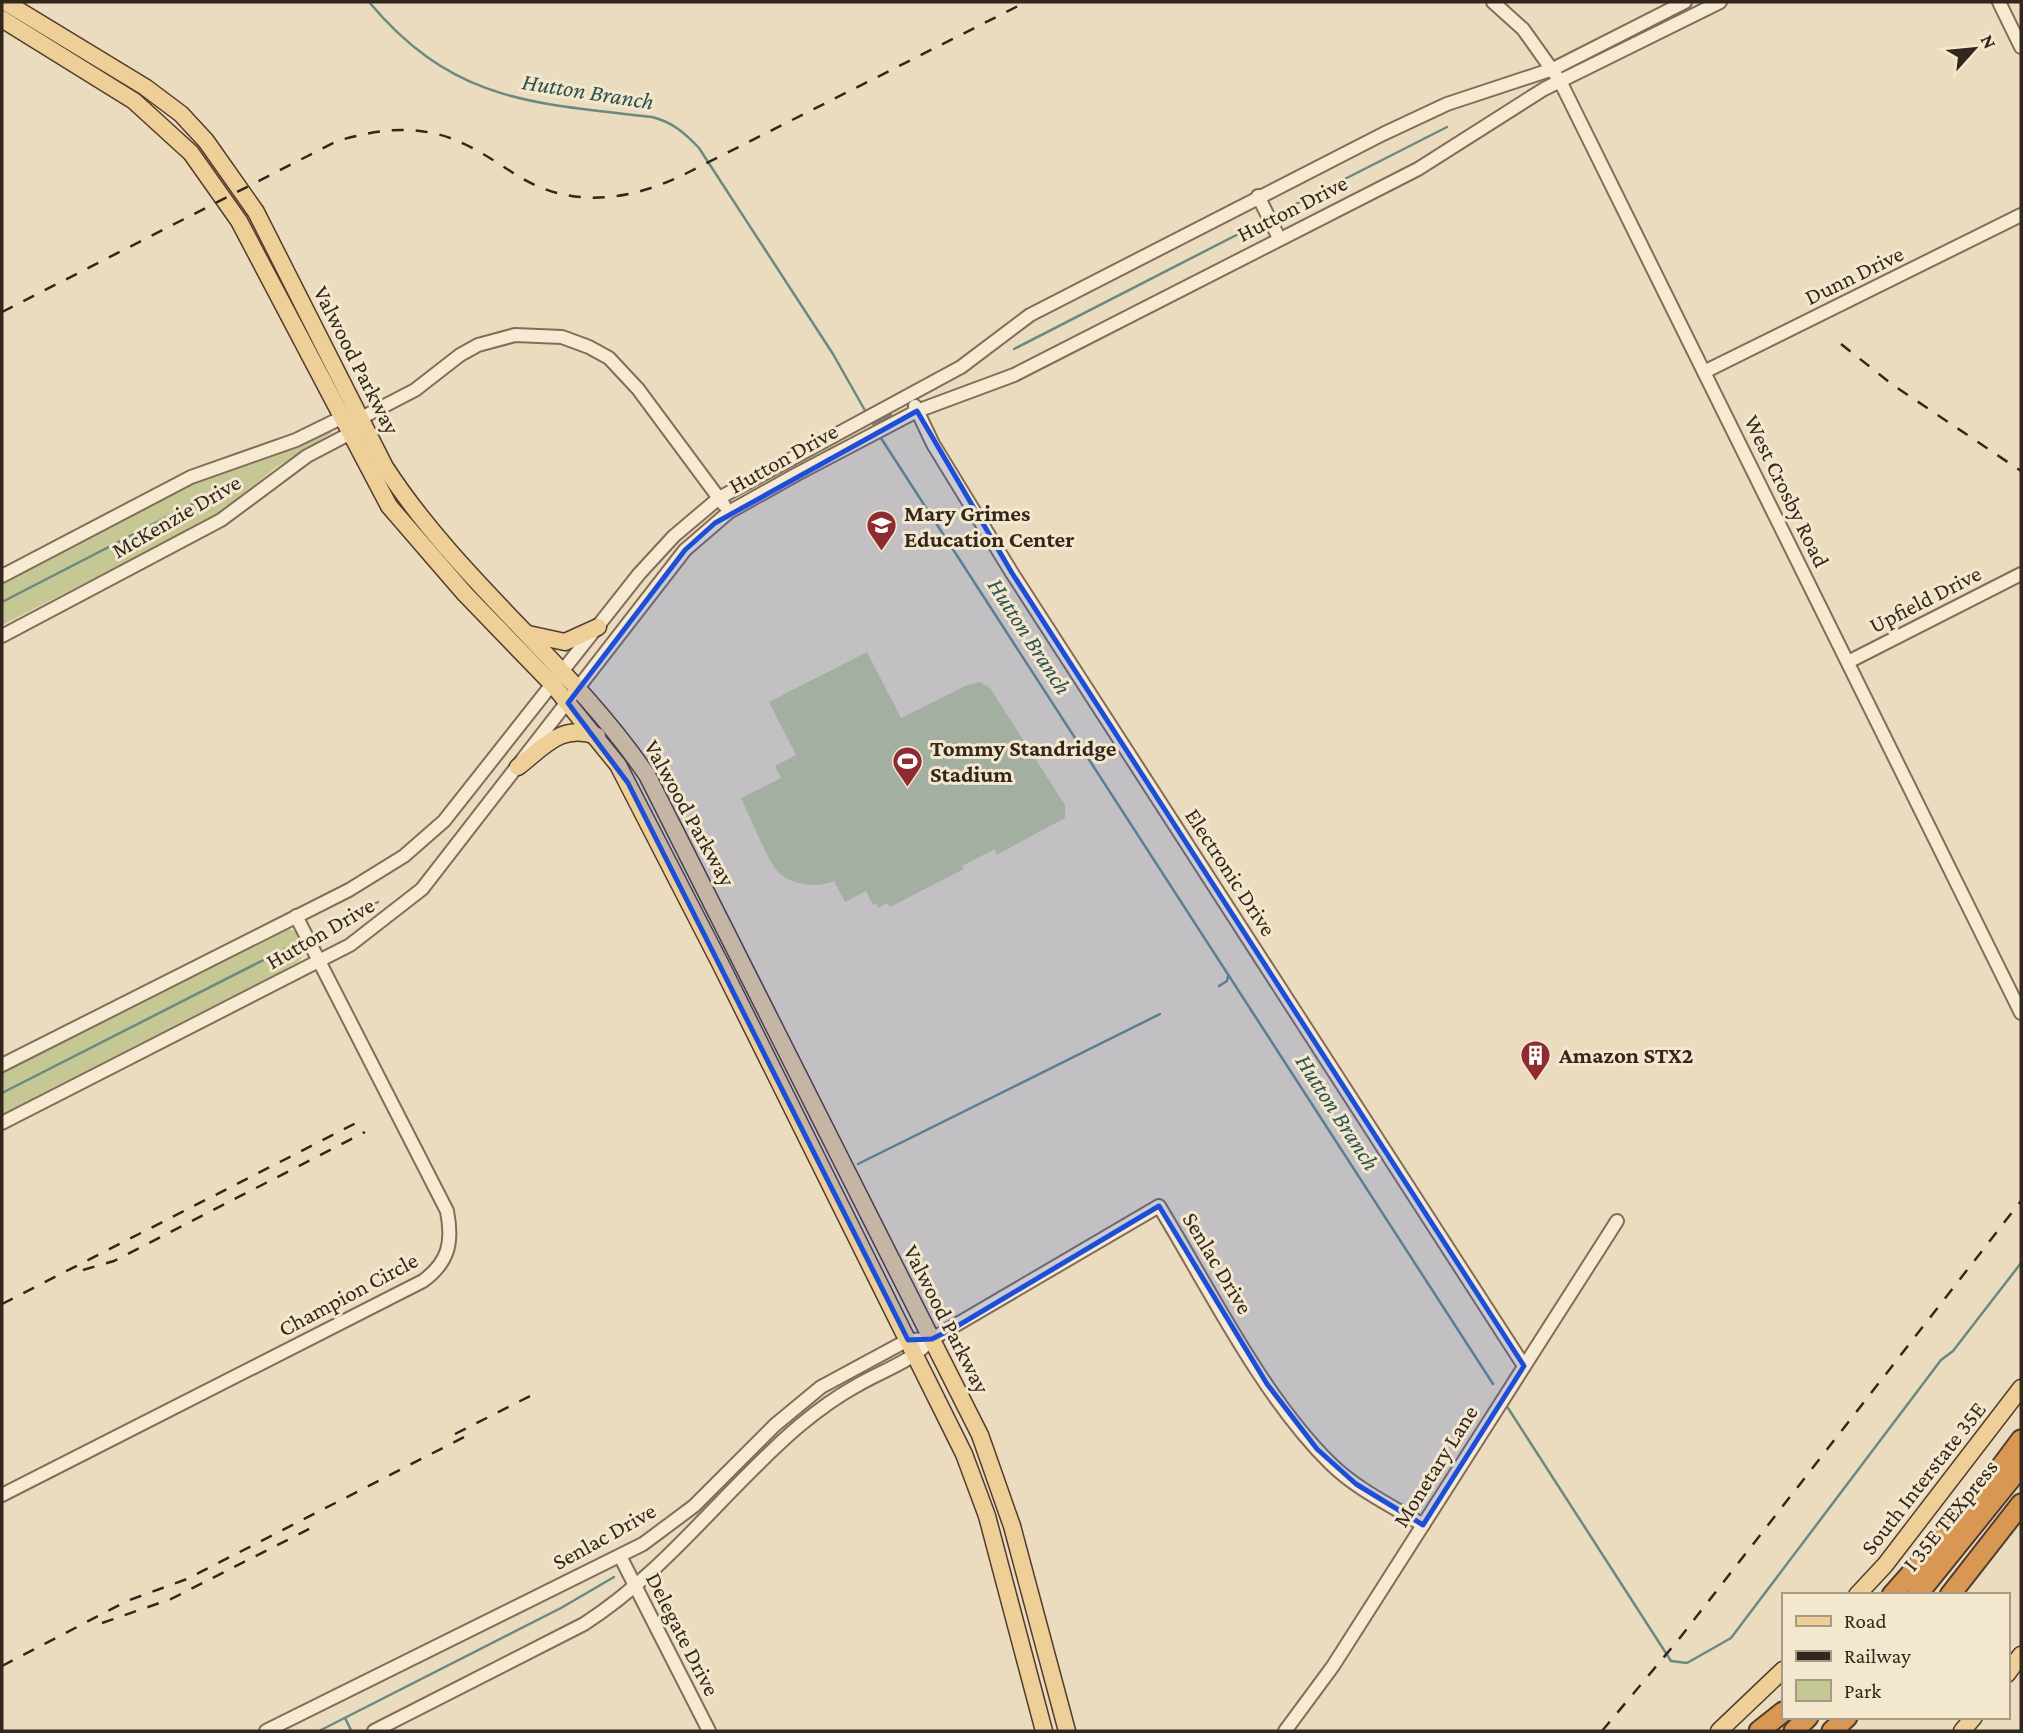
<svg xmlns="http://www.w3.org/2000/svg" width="2023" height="1733" viewBox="0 0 2023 1733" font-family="'Crimson Pro',serif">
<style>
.green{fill:#c5c894}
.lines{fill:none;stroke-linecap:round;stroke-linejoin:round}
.stream{stroke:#6a8a81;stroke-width:2.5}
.minor-casing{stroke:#836d59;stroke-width:16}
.major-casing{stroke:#513c2d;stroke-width:19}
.highway-casing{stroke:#513c2d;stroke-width:23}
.minor{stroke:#f7ead2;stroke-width:12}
.major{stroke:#eecf98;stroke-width:16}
.highway{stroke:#d89753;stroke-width:19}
.rail{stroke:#33261c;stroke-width:2.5;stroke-dasharray:12 12;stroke-linecap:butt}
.marked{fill:#1d4ed8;fill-opacity:0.2;stroke:#1d4ed8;stroke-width:5;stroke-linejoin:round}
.labels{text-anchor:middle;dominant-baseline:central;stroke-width:6;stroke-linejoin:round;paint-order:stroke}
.street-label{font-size:23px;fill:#33261c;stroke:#f3e7ce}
.poi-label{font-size:23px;font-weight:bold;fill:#33261c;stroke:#f3e7ce;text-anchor:start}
.water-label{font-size:24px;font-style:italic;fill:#2c524e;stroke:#f3e7ce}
</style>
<rect width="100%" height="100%" fill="#ebdcbf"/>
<g class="green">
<path d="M330,431L332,433L275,468L215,517L2,625V581L212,474L273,456Z"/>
<path d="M867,652L901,718L967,685L980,682L990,688L1065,805V818L996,855L995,849L962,866L964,869L890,907L887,903L878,908L876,903L873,905L866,891L845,902L834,881C818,888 792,886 778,872C766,858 750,816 741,798L781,778L775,766L796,755L769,702Z"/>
<path d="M283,927L295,931L304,945L302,958L297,963L2,1114V1070Z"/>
</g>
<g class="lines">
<g class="stream">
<path d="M369,2C453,102 531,103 652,117C672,122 685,133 699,148L833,354L867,414"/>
<path d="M1278,213L1447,127"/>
<path d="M1014,349L1254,226"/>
<path d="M873,424L891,415"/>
<path d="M879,435L1493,1384"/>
<path d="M2,602L231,484"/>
<path d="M350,916L378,902"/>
<path d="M1219,986L1227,981L1228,976"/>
<path d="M2,1093L287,948"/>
<path d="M858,1164L1160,1014"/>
<path d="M1508,1408L1671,1661L1687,1663L1731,1638L1941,1360L1953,1351L2021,1263"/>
<path d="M345,1718L351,1730"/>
<path d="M319,1731L561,1608L614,1577"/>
</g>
<defs>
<g id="minor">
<path d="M1493,2L1523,29L1560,81L2021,1013"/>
<path d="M1999,2L2021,47"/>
<path d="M1258,196L1279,238"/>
<path d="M1704,372L2021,215"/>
<path d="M915,406L933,444L1012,573L1524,1366"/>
<path d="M2,576L191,477L296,440L341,418H350"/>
<path d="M2,636L221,520L307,456L349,434L361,418L415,390L460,355L478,345L515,335L562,337L589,347L609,358L638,389L724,505"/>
<path d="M1848,662L2021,574"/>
<path d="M2,1065L349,890L404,856L444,821L639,574L674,536L719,498L961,367L1030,315L1383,134L1447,104L1553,69L1685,2"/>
<path d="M2,1123L350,945L422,889L685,550L729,512L797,474L917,411L1014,375L1418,169L1544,89L1720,2"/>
<path d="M2,1495L423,1281C449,1262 453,1242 447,1211L296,916"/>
<path d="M620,1556L709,1731"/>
<path d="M266,1731L643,1544L694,1506L775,1425L821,1387L908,1340L932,1339"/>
<path d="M374,1731L584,1624C668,1570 725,1489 799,1426C817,1411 836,1397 856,1386C883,1370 910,1363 932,1339L1159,1206C1209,1288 1262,1396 1330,1463C1356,1489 1392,1506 1423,1525"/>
<path d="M1285,1731L1333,1666L1617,1221"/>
</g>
<g id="major">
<path d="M5,2L145,87L181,114L206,141L256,212L385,467C459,581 571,664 647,775L980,1435L1012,1526L1067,1731"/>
<path d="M2,19L134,101L191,153L239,221L389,506L465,594L553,685L618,765L721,965L964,1454L987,1516L1044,1731"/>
<path d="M528,634L565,642L598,627"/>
<path d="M518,767C544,747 561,723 597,736"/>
<path d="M1857,1595L1885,1565L2021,1388"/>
<path d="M2007,1674L2021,1655"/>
<path d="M1719,1731L1783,1670"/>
<path d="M1962,1731L1974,1717"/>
</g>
<g id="highway">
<path d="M1892,1595L1977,1499L2021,1440"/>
<path d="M1917,1595L2021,1466"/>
<path d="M1950,1595L2021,1504"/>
<path d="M1759,1731L1783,1712"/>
<path d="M1794,1731L1808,1717"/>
<path d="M1832,1731L1847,1717"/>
</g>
</defs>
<use href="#minor" class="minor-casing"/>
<use href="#major" class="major-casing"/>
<use href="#highway" class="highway-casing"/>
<use href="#minor" class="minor"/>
<use href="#major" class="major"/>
<use href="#highway" class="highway"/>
<g class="rail">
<path d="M2,312L337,141C369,132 399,126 432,133C464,139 491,159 518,176C573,210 633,200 687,173L1026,2"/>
<path d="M1841,344L1893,385L2021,471"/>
<path d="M83,1270L114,1261L365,1132"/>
<path d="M2,1304L360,1121"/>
<path d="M455,1434L540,1391"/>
<path d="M102,1623L171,1599L313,1527"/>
<path d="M2,1666L127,1601L187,1579L470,1434"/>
<path d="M1602,1731L1679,1639L2021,1201"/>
</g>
</g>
<path class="marked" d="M917,411L1012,573L1524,1366L1423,1525L1356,1484L1317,1449L1267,1384L1159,1206L954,1328L932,1339L908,1340L628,783L568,703L685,550L715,523Z"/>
<defs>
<symbol id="school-pin" viewBox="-11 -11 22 30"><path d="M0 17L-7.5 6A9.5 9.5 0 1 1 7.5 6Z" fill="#8f2c31" stroke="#f3e7ce"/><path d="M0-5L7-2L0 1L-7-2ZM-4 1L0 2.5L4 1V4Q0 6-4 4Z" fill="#fff"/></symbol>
<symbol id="stadium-pin" viewBox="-11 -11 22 30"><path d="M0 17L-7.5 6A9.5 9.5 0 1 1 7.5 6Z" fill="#8f2c31" stroke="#f3e7ce"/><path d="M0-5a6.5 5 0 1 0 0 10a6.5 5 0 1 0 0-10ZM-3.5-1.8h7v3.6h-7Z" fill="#fff"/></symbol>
<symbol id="building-pin" viewBox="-11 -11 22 30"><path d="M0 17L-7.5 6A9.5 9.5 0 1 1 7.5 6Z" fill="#8f2c31" stroke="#f3e7ce"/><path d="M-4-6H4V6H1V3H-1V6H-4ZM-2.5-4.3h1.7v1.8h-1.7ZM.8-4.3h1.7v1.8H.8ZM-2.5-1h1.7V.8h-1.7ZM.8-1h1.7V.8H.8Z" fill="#fff"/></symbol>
</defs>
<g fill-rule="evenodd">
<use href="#school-pin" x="864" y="508" width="35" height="47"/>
<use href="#stadium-pin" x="890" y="744" width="35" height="47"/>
<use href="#building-pin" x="1518" y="1038" width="35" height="47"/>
</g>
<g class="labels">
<g class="street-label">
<text transform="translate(1292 208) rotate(-27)">Hutton Drive</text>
<text transform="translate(1854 275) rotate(-26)">Dunn Drive</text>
<text transform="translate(357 360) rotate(63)">Valwood Parkway</text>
<text transform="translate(783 458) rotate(-29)">Hutton Drive</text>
<text transform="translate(1787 491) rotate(64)">West Crosby Road</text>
<text transform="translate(176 516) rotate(-30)">McKenzie Drive</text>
<text transform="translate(1925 599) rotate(-27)">Upfield Drive</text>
<text transform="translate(690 813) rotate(61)">Valwood Parkway</text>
<text transform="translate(1231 872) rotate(57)">Electronic Drive</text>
<text transform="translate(320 933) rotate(-30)">Hutton Drive</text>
<text transform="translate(1218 1263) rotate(59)">Senlac Drive</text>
<text transform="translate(348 1294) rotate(-28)">Champion Circle</text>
<text transform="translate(947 1319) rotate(63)">Valwood Parkway</text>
<text transform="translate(1435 1466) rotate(-58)">Monetary Lane</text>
<text transform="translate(1923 1478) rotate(-52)">South Interstate 35E</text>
<text transform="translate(1950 1515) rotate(-51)">I 35E TEXpress</text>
<text transform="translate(604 1536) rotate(-29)">Senlac Drive</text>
<text transform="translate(683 1634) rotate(63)">Delegate Drive</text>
</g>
<g class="poi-label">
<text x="904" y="513">Mary Grimes<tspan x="904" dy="26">Education Center</tspan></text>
<text x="930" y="748">Tommy Standridge<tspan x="930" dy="26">Stadium</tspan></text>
<text x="1559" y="1055">Amazon STX2</text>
</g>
<g class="water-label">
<text transform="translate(588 91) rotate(9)">Hutton Branch</text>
<text transform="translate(1030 636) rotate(57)">Hutton Branch</text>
<text transform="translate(1338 1112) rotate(57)">Hutton Branch</text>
</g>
</g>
<rect width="2023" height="1733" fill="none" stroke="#33261c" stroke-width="7"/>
<rect x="1782" y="1593" width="228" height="126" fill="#f3e7ce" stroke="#a69a87" stroke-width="2"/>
<rect x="1796" y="1616" width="35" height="10" fill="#eecf98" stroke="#a69a87" stroke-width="2"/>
<text x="1844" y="1628" font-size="21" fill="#33261c">Road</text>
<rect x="1796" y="1651" width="35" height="10" fill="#33261c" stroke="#a69a87" stroke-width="2"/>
<text x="1844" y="1663" font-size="21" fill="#33261c">Railway</text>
<rect x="1796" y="1680" width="35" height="21" fill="#c5c894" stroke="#a69a87" stroke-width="2"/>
<text x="1844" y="1698" font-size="21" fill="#33261c">Park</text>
<g transform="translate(1974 49) rotate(63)" stroke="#f3e7ce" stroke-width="5" paint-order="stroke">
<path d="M0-5L12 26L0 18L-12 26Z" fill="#33261c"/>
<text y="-10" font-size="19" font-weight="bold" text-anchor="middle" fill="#33261c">N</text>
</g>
</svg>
